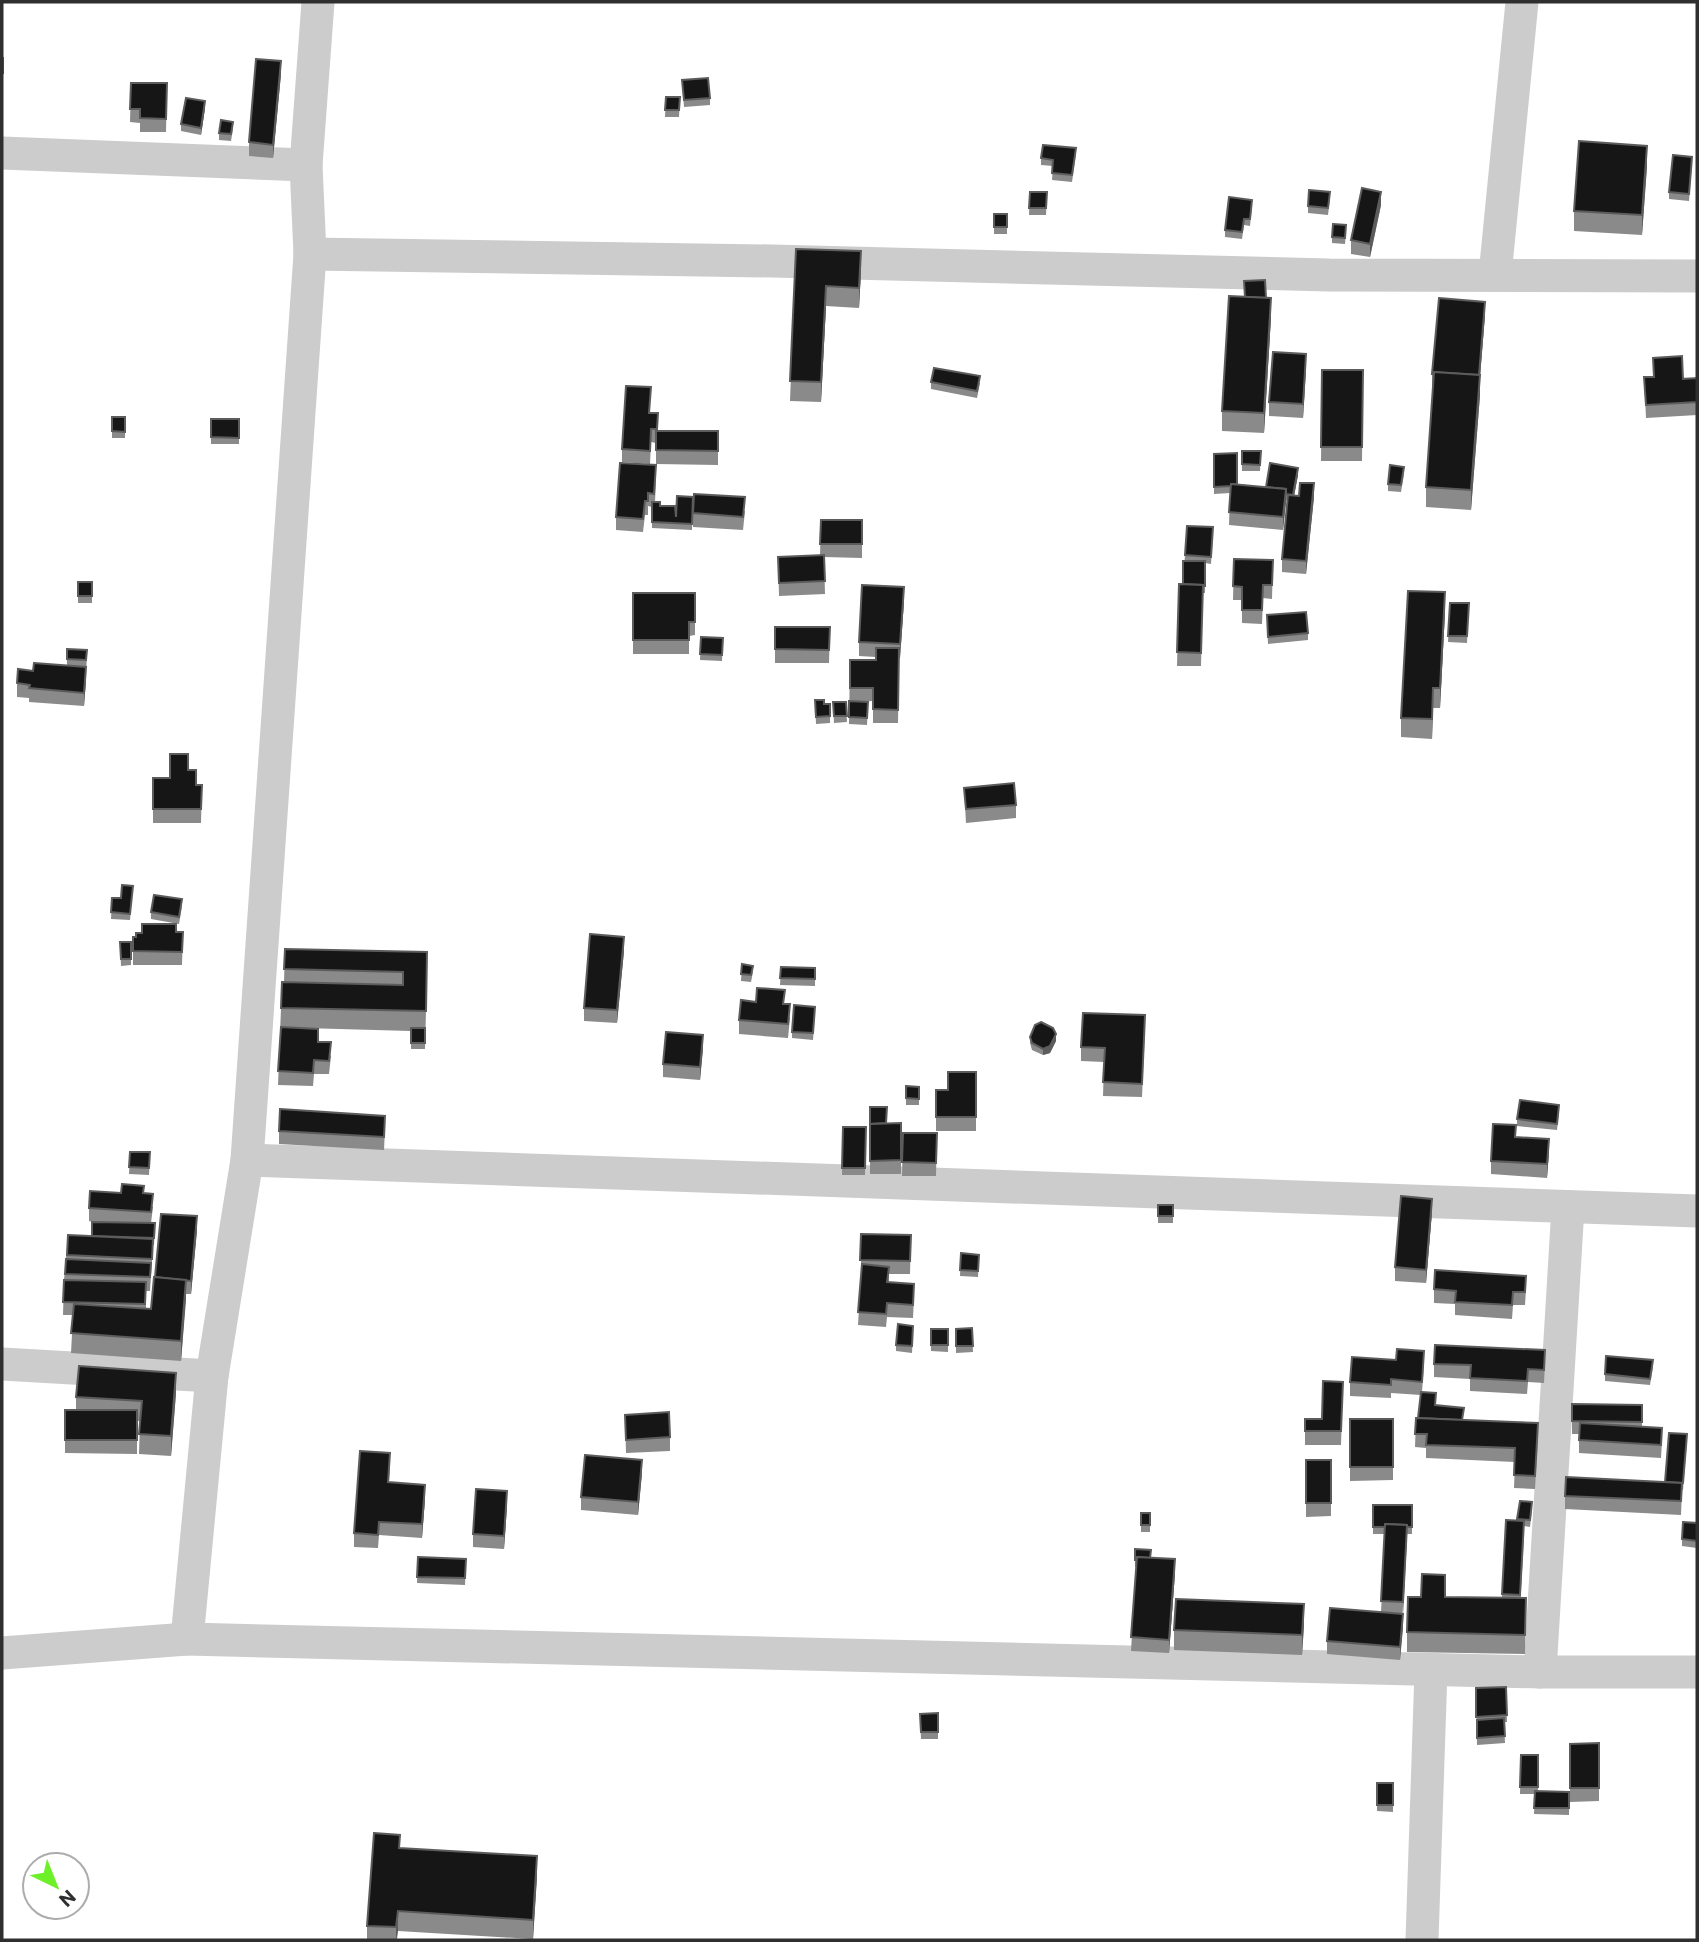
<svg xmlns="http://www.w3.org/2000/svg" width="1699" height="1942" viewBox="0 0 1699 1942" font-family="Commissioner,sans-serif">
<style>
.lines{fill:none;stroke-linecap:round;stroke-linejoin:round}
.minor{stroke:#ccc;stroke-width:33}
.wall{fill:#8a8a8a}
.shaded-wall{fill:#5c5c5c}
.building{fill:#161616;stroke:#5c5c5c;stroke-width:2}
</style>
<rect width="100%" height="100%" fill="#fff"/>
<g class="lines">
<g class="minor">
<path d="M318,2L306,165L310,254L247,1160L212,1376L187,1639L1540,1672H1697"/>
<path d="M2,153L306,165"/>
<path d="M310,254L772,261L1329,275L1697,276"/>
<path d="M1495,275L1522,2"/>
<path d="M247,1160L1697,1211"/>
<path d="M2,1364L212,1376"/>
<path d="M2,1653L187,1639"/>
<path d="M1540,1672L1568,1207"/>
<path d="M1422,1940L1431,1670"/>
</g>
</g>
<g class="wall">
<path d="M281,74L273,158L249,156V142Z"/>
<path d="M682,80L710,98V105L684,107Z"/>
<path d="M131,83H167L166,132H140V123L130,122Z"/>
<path d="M666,97H680L679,117H665Z"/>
<path d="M205,108L201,135L181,131V124Z"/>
<path d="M233,129L231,141L219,140V133Z"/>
<path d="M1076,154L1072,182L1052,180L1053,166L1041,165V158Z"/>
<path d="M1692,164L1689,201L1669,199V192Z"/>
<path d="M1647,166L1642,235L1574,231V211Z"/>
<path d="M1030,192H1047L1046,215H1029Z"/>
<path d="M1330,198L1328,215L1308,213V206Z"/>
<path d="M1381,205L1370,257L1351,254V240Z"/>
<path d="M1252,206L1250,226L1244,225L1242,239L1225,237V230Z"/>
<rect x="994" y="214" width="13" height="20"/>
<path d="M1346,232L1345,244L1332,243V237Z"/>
<path d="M796,249L861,271L859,308L826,306L821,402L790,401Z"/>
<path d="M1266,298L1271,318L1264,433L1222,431V411Z"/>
<path d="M1485,315L1480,377V395L1471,510L1426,507V487L1433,388H1432V374Z"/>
<path d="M1306,367L1303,418L1269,416V402Z"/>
<path d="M1322,370H1363L1362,461H1321Z"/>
<path d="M1644,377L1697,378V415L1646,418Z"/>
<path d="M931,382L980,383L977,398L931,389Z"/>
<path d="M650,413L658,431H718V465L656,464V443L651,442L650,464L622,462V449Z"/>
<rect x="112" y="417" width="13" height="21"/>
<rect x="211" y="419" width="28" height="25"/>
<path d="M1242,451H1261L1260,471H1242Z"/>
<path d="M1214,454L1237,484L1266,487L1298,475L1294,495L1314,497L1306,574L1282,572V559L1287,501L1286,500L1283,530L1229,525L1230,493L1214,494Z"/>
<path d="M1404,474L1401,492L1388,491V484Z"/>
<path d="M656,479L655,502L676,517L693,497L692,530L652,528V507L648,506V515H645L643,532L616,530V517Z"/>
<path d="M745,511L743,530L693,527V513Z"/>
<path d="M821,520H862V558L824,557L825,594L779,596L778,557L820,555Z"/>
<path d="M1213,534L1211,564L1205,563V593H1203L1201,666H1177L1179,584H1183L1185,555Z"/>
<path d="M1234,559L1273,560L1272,599L1263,598L1262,624L1242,623V600H1233Z"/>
<rect x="78" y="582" width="14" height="21"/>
<path d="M633,593H695V635L689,636V654H633Z"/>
<path d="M904,601L900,658H899L898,723H873V701L853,702H868L867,725L849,724L850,660H876V657L859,656V642Z"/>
<path d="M1450,603H1469L1467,643L1448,642Z"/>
<path d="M1445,612L1440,708H1433L1432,739L1401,737V718Z"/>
<path d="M1267,622L1308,633V640L1268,644Z"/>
<path d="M775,627H830L829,663H775Z"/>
<path d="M701,637L723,638L722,661L700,660Z"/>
<path d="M67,649L87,650L86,680L84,706L29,702V698L17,697V683L33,671L67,665Z"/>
<path d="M815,700L824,704H830V723L816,724Z"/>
<path d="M833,702H846L847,722L834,723Z"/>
<path d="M188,770L196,785H202L201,823H153V778H170Z"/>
<path d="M964,788L1016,805V818L966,823Z"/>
<path d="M133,886L130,920L111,919L112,898H121Z"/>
<path d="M182,906L179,924L151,919V912Z"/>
<path d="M176,932H183L182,965H133V937Z"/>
<path d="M120,942H131V965L121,966Z"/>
<path d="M285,949L427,972L425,1049H411V1031L303,1028L318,1042L331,1056L329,1074H314L313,1086L278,1085L281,1008L284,982Z"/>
<path d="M624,951L617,1023L584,1021V1008Z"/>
<path d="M742,964L753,972L751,982L741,981Z"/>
<path d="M781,967L815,968V986L780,985Z"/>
<path d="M784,1004L790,1018L788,1038L739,1034V1020Z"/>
<path d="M815,1013L813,1040L792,1038V1032Z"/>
<path d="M1145,1029L1142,1097L1103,1096L1104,1062L1081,1061V1047Z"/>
<path d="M1030,1037L1056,1041L1050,1053L1043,1055L1032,1050L1030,1043Z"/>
<path d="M703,1048L700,1080L663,1077V1064Z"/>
<path d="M976,1072V1131H936V1090H948Z"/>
<path d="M906,1086L919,1087V1105H906Z"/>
<path d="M1559,1112L1557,1130L1517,1126V1119Z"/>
<path d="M886,1123H901V1174H870V1137Z"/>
<path d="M843,1127H866L865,1175H842Z"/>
<path d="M385,1129L384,1150L279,1144V1131Z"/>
<path d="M903,1133H937L936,1176H902Z"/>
<path d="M1516,1137L1549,1152L1547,1178L1491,1174V1161Z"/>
<path d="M130,1152H150L149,1175L129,1174Z"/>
<path d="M121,1193H144L153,1207L151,1223H155L154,1245H153L150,1291H146V1309H151L155,1277L197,1230L191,1294H186L181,1361L71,1353L73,1315H63L64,1280L68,1235L92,1236L93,1222L89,1221V1208Z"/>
<rect x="1158" y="1205" width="15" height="18"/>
<path d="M1432,1212L1426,1283L1395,1281V1267Z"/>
<path d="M861,1234L911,1235L910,1274H889V1282L914,1297L913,1318L887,1317L886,1327L858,1325L861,1273Z"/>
<path d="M961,1253L979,1255L978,1277L960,1276Z"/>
<path d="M1434,1289H1526L1525,1305H1513L1512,1319L1455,1315V1304L1434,1303Z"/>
<path d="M972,1328L973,1352L956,1353V1329Z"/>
<path d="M931,1329H948V1352L931,1351Z"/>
<path d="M913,1332L912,1353L896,1351V1345Z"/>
<path d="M1545,1363L1544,1383L1528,1382L1527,1394L1470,1391V1379L1434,1377V1364Z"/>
<path d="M1424,1364L1422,1392L1435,1405L1463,1420L1538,1436L1535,1489L1514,1488L1515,1462L1426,1458V1448L1415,1447L1416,1418H1418L1421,1395L1391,1393V1398L1350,1396V1382Z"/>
<path d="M1653,1367L1650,1385L1605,1381V1374Z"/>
<path d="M1343,1382L1341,1445H1305V1419H1322Z"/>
<path d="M176,1393L171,1456L139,1454L140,1421H137V1454L65,1453V1410H76V1397Z"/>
<path d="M1572,1404L1642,1405V1427L1662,1441L1661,1458L1579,1453V1434H1572Z"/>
<path d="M625,1415L670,1437V1451L626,1453Z"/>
<path d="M1350,1419H1393V1480L1350,1481Z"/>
<path d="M1687,1441L1683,1490H1682L1681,1515L1565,1509V1496L1665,1482Z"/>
<path d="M1306,1460H1331V1516L1306,1517Z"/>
<path d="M390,1466L389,1482L425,1499L422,1538L379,1535L378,1548L354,1547V1533Z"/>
<path d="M642,1473L638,1515L581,1510V1497Z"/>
<path d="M1520,1501L1532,1509L1530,1527L1524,1526L1520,1598H1526L1525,1654L1407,1652V1632L1445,1597L1502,1598L1506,1520L1517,1521Z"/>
<path d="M507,1505L504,1549L473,1547V1534Z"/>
<path d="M1373,1505H1412V1534H1407L1400,1660L1327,1654V1641L1381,1612L1385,1534H1373Z"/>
<rect x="1141" y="1513" width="9" height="19"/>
<path d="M1697,1523V1548L1682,1546V1539Z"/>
<path d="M1135,1549L1175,1573L1169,1653L1131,1651L1136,1567H1135Z"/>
<path d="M418,1557L466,1559L465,1585L417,1583Z"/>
<path d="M1304,1624L1302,1655L1174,1650V1630Z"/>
<path d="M1506,1687L1507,1722H1504L1505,1743L1477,1745L1476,1688Z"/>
<path d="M938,1713V1739H921L920,1714Z"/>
<path d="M1599,1743V1801L1570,1802V1744Z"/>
<path d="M1521,1755H1538V1791L1569,1792V1815L1534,1814L1535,1794H1520Z"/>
<path d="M1377,1783H1393V1812L1377,1811Z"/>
<path d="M400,1848L537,1876L533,1939L398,1931L397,1940H367V1926Z"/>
</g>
<g class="shaded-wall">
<path d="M281,61V74L273,158V145Z"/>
<path d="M205,101V108L201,135V128Z"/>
<path d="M1647,146V166L1642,235V215Z"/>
<path d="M1381,192V205L1370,257V244Z"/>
<path d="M861,251V271L859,308V288Z"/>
<path d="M826,286V306L821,402V382Z"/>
<path d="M1271,298V318L1264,433V413Z"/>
<path d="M1485,302V315L1480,377V395L1471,510V490L1478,378Z"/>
<path d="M1306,354V367L1303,418V404Z"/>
<path d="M1298,468V475L1293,502V495Z"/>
<path d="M1314,483V497L1306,574V561Z"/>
<path d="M1286,489V502L1283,530V517Z"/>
<path d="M904,587V601L900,658V644Z"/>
<path d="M1445,592V612L1440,708V688Z"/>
<path d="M86,667V680L84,706V693Z"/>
<path d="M1433,688V708L1432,739V719Z"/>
<path d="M624,937V951L617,1023V1010Z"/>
<path d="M1056,1034V1041L1050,1053L1043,1055V1049Z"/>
<path d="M703,1035V1048L700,1080V1067Z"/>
<path d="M1549,1139V1152L1547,1178V1164Z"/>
<path d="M1432,1199V1212L1426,1283V1270Z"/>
<path d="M197,1216V1230L191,1294V1281Z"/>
<path d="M186,1280V1300L181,1361V1341Z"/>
<path d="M176,1373V1393L171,1456V1436Z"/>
<path d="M642,1460V1473L638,1515V1502Z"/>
<path d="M425,1485V1499L422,1538V1524Z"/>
<path d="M507,1491V1505L504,1549V1536Z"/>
<path d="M1524,1521V1535L1520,1608V1595Z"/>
<path d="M1407,1525V1538L1403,1616V1602Z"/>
<path d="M1175,1559V1573L1169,1653V1640Z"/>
<path d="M1304,1604V1624L1302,1655V1635Z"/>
<path d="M1403,1614V1628L1400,1660V1647Z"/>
<path d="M537,1856V1876L533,1939V1920Z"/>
<path d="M398,1911V1931L396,1940V1927Z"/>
</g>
<g class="building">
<rect x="2" y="58" width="1" height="15"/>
<path d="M256,59L281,61L273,145L249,142Z"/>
<path d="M708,78L710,98L684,100L682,80Z"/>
<path d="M131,83H167L166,119L140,118V109H130Z"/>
<path d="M666,97H680L679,110H665Z"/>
<path d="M186,98L205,101L201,128L181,124Z"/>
<path d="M221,120L233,122L231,134L219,133Z"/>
<path d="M1579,141L1647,146L1642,215L1574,211Z"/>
<path d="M1043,145L1076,148L1072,175L1052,173L1053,160L1041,158Z"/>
<path d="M1673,155L1692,157L1689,194L1669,192Z"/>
<path d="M1362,188L1381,192L1370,244L1351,240Z"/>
<path d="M1309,190L1330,192L1328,208L1308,206Z"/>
<path d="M1030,192H1047L1046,208H1029Z"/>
<path d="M1229,197L1252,200L1250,219H1244L1242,232L1225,230Z"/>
<rect x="994" y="214" width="13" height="13"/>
<path d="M1333,224L1346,225L1345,238L1332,237Z"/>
<path d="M796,249L861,251L859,288L826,286L821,382L790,381Z"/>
<path d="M1265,280L1266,298L1245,297L1244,281Z"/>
<path d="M1229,296L1271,298L1264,413L1222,411Z"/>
<path d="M1439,298L1485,302L1479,375L1434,372V374H1432Z"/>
<path d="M1273,352L1306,354L1303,404L1269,402Z"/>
<path d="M1682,356L1683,379L1697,378V402L1646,405L1644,377H1654L1653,358Z"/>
<path d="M934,368L980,376L977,391L931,382Z"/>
<path d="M1322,370H1363L1362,447H1321Z"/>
<path d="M1434,372L1480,375L1471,490L1426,487Z"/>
<path d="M626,386L651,387L649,413H658L657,429H651L650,451L622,449Z"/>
<path d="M112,417H125V432L112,431Z"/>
<path d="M211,419H239V438L211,437Z"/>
<path d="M656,431H718V451L656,450Z"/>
<path d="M1242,451H1261L1260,465L1242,464Z"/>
<path d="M1237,453V484H1231V486L1214,487V454Z"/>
<path d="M620,463L656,465L654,494L648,493V501H645L643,519L616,517Z"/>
<path d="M1270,463L1298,468L1293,495L1286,494V489L1266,487Z"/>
<path d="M1390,465L1404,467L1401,485L1388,484Z"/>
<path d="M1300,483H1314L1306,561L1282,559L1288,495L1299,496Z"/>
<path d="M1231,484L1286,489L1283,517L1229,512Z"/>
<path d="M694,494L745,497L743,517L693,513Z"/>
<path d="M677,496L693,497L692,524L652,522V502H660V506H675L676,517Z"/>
<path d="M821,520H862V544H820Z"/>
<path d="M1187,526L1213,527L1211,557L1185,555Z"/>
<path d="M824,555L825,581L779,583L778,557Z"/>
<path d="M1234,559L1273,560L1272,585H1263L1262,610H1242V587L1233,586Z"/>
<path d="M1183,561H1205V586H1203V585L1183,584Z"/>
<rect x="78" y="582" width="14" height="14"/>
<path d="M1179,584L1203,585L1201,653L1177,652Z"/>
<path d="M862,585L904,587L900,644L859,642Z"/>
<path d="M1408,591L1445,592L1440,688H1433L1432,719L1401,718Z"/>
<path d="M633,593H695V622H689V640H633Z"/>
<path d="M1450,603H1469L1467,636H1448Z"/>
<path d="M1306,612L1308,633L1268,637L1267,615Z"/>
<path d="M775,627H830L829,650L775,649Z"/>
<path d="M701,637L723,638L722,655L700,654Z"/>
<path d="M876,648H899L898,710L873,709V688H850V660H876Z"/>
<path d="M67,649L87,650L86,660L67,659Z"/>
<path d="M34,663L86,667L84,693L29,688L30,685L17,683L18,669L33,671Z"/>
<path d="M815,700H824V704H830V716L816,717Z"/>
<path d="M849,701L868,702L867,718L849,717Z"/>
<path d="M833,702H846L847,716H834Z"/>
<path d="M170,754H188V770H196V785H202L201,809H153V778H170Z"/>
<path d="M1014,783L1016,805L966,809L964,788Z"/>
<path d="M122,885L133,886L130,914L111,912L112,898H121Z"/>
<path d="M154,895L182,899L179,917L151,912Z"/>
<path d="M142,924H176V932H183L182,952L133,951V937H136V933H142Z"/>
<path d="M590,934L624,937L617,1010L584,1008Z"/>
<path d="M120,942H131V959H121Z"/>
<path d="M285,949L427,952L426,1011L281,1008L282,982L403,985V972L284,969Z"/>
<path d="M742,964L753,966L751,975L741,974Z"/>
<path d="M781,967L815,968V979L780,978Z"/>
<path d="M757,988L785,990L783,1004H790L788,1024L739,1020L741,1000L756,1002Z"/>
<path d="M794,1005L815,1007L813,1033L792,1032Z"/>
<path d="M1083,1013L1145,1015L1142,1084L1103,1082L1105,1048L1081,1047Z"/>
<path d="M1041,1022L1053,1028L1056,1034L1050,1046L1043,1049L1032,1043L1030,1037L1035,1025Z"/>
<path d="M281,1027L318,1029V1042H331L329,1061L314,1060L313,1073L278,1071Z"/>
<rect x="411" y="1028" width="14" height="15"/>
<path d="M666,1032L703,1035L700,1067L663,1064Z"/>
<path d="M948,1072H976V1117H936V1090H948Z"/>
<path d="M906,1086L919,1087V1099L906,1098Z"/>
<path d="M1520,1100L1559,1105L1557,1124L1517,1119Z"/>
<path d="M870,1107H887L886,1123L870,1124Z"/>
<path d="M280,1109L385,1116L384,1137L279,1131Z"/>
<path d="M901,1123V1160L870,1161V1124Z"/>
<path d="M1493,1124L1516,1125L1515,1137L1549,1139L1547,1164L1491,1161Z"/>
<path d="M843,1127H866L865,1168H842Z"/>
<path d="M903,1133H937L936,1163L902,1162Z"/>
<path d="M130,1152H150L149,1168L129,1167Z"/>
<path d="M122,1184L144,1186L143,1193L153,1194L151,1212L89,1208L90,1191L121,1193Z"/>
<path d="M1401,1196L1432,1199L1426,1270L1395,1267Z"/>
<rect x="1158" y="1205" width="15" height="11"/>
<path d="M161,1214L197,1216L191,1281L155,1277Z"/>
<path d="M92,1222L155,1223L154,1238L92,1236Z"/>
<path d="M861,1234L911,1235L910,1261L860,1260Z"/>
<path d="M68,1235L153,1239L152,1259L67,1255Z"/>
<path d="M961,1253L979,1255L978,1271L960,1270Z"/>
<path d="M66,1259L151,1263L150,1277L65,1274Z"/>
<path d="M862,1264L889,1267L887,1282L914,1284L913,1305L887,1303L886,1314L858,1312Z"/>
<path d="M1435,1270L1526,1276L1525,1292H1513L1512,1305L1455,1302L1456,1291L1434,1289Z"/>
<path d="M154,1277L186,1280L181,1341L71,1333L74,1304L151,1309Z"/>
<path d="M64,1280L146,1282L145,1304L63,1302Z"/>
<path d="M898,1324L913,1326L912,1346L896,1345Z"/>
<path d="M972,1328L973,1346H956V1329Z"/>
<rect x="931" y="1329" width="17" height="16"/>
<path d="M1435,1345L1545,1350L1544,1370L1528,1369L1527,1381L1470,1378L1471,1365L1434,1364Z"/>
<path d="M1397,1349L1424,1351L1422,1382L1391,1379V1385L1350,1382L1352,1357L1396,1360Z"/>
<path d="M1606,1356L1653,1360L1650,1379L1605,1374Z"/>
<path d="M79,1366L176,1373L171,1436L139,1434L142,1401L76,1397Z"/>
<path d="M1323,1381L1343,1382L1341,1431H1305V1419H1322Z"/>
<path d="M1421,1392L1436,1393L1435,1405L1464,1408L1462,1420L1418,1418Z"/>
<path d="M1572,1404L1642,1405V1422L1572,1421Z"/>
<rect x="65" y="1410" width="72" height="30"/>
<path d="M669,1412L670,1437L626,1440L625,1415Z"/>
<path d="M1416,1418L1538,1423L1535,1476L1514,1475L1515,1448L1426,1445L1427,1434H1415Z"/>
<rect x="1350" y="1419" width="43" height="48"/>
<path d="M1580,1423L1662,1428L1661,1445L1579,1440Z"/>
<path d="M1669,1433L1687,1434L1683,1483L1665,1482Z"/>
<path d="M360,1451L390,1453L388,1482L425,1485L422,1524L379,1522L378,1535L354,1533Z"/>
<path d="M585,1455L642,1460L638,1502L581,1497Z"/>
<rect x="1306" y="1460" width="25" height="43"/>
<path d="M1566,1477L1682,1483L1681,1501L1565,1496Z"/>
<path d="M476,1489L507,1491L504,1536L473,1534Z"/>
<path d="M1520,1501L1532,1502L1530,1520L1517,1519Z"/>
<path d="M1373,1505H1412V1527H1407V1525L1385,1524V1527H1373Z"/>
<rect x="1141" y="1513" width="9" height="12"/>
<path d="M1506,1520L1524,1521L1520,1595L1502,1594Z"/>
<path d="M1683,1522L1697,1523V1541L1682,1539Z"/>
<path d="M1385,1524L1407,1525L1403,1602L1381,1601Z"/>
<path d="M1135,1549L1151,1550L1150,1558L1137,1557L1136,1560H1135Z"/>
<path d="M418,1557L466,1559L465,1578L417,1577Z"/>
<path d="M1137,1557L1175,1559L1169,1640L1131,1637Z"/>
<path d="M1422,1574L1445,1575V1597L1526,1598L1525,1635L1407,1632L1408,1597H1421Z"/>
<path d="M1176,1599L1304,1604L1302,1635L1174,1630Z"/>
<path d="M1330,1608L1403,1614L1400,1647L1327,1641Z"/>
<path d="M1506,1687L1507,1715L1476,1717V1688Z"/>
<path d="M938,1713V1732H921L920,1714Z"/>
<path d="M1504,1718L1505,1736L1477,1738V1720Z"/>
<path d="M1599,1743V1788H1570V1744Z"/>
<path d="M1521,1755H1538V1787H1520Z"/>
<rect x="1377" y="1783" width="16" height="22"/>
<path d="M1535,1791L1569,1792V1808H1534Z"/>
<path d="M374,1833L400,1835L399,1848L537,1856L533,1920L398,1911L396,1927L367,1926Z"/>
</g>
<rect width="1699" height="1942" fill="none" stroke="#2f2f2f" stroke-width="7"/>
<g transform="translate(56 1886) rotate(137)"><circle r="33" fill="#ffffff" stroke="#acacac" stroke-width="2"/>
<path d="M0-5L12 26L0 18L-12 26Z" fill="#6df027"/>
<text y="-10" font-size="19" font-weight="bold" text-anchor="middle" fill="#2f2f2f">N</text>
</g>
</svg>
